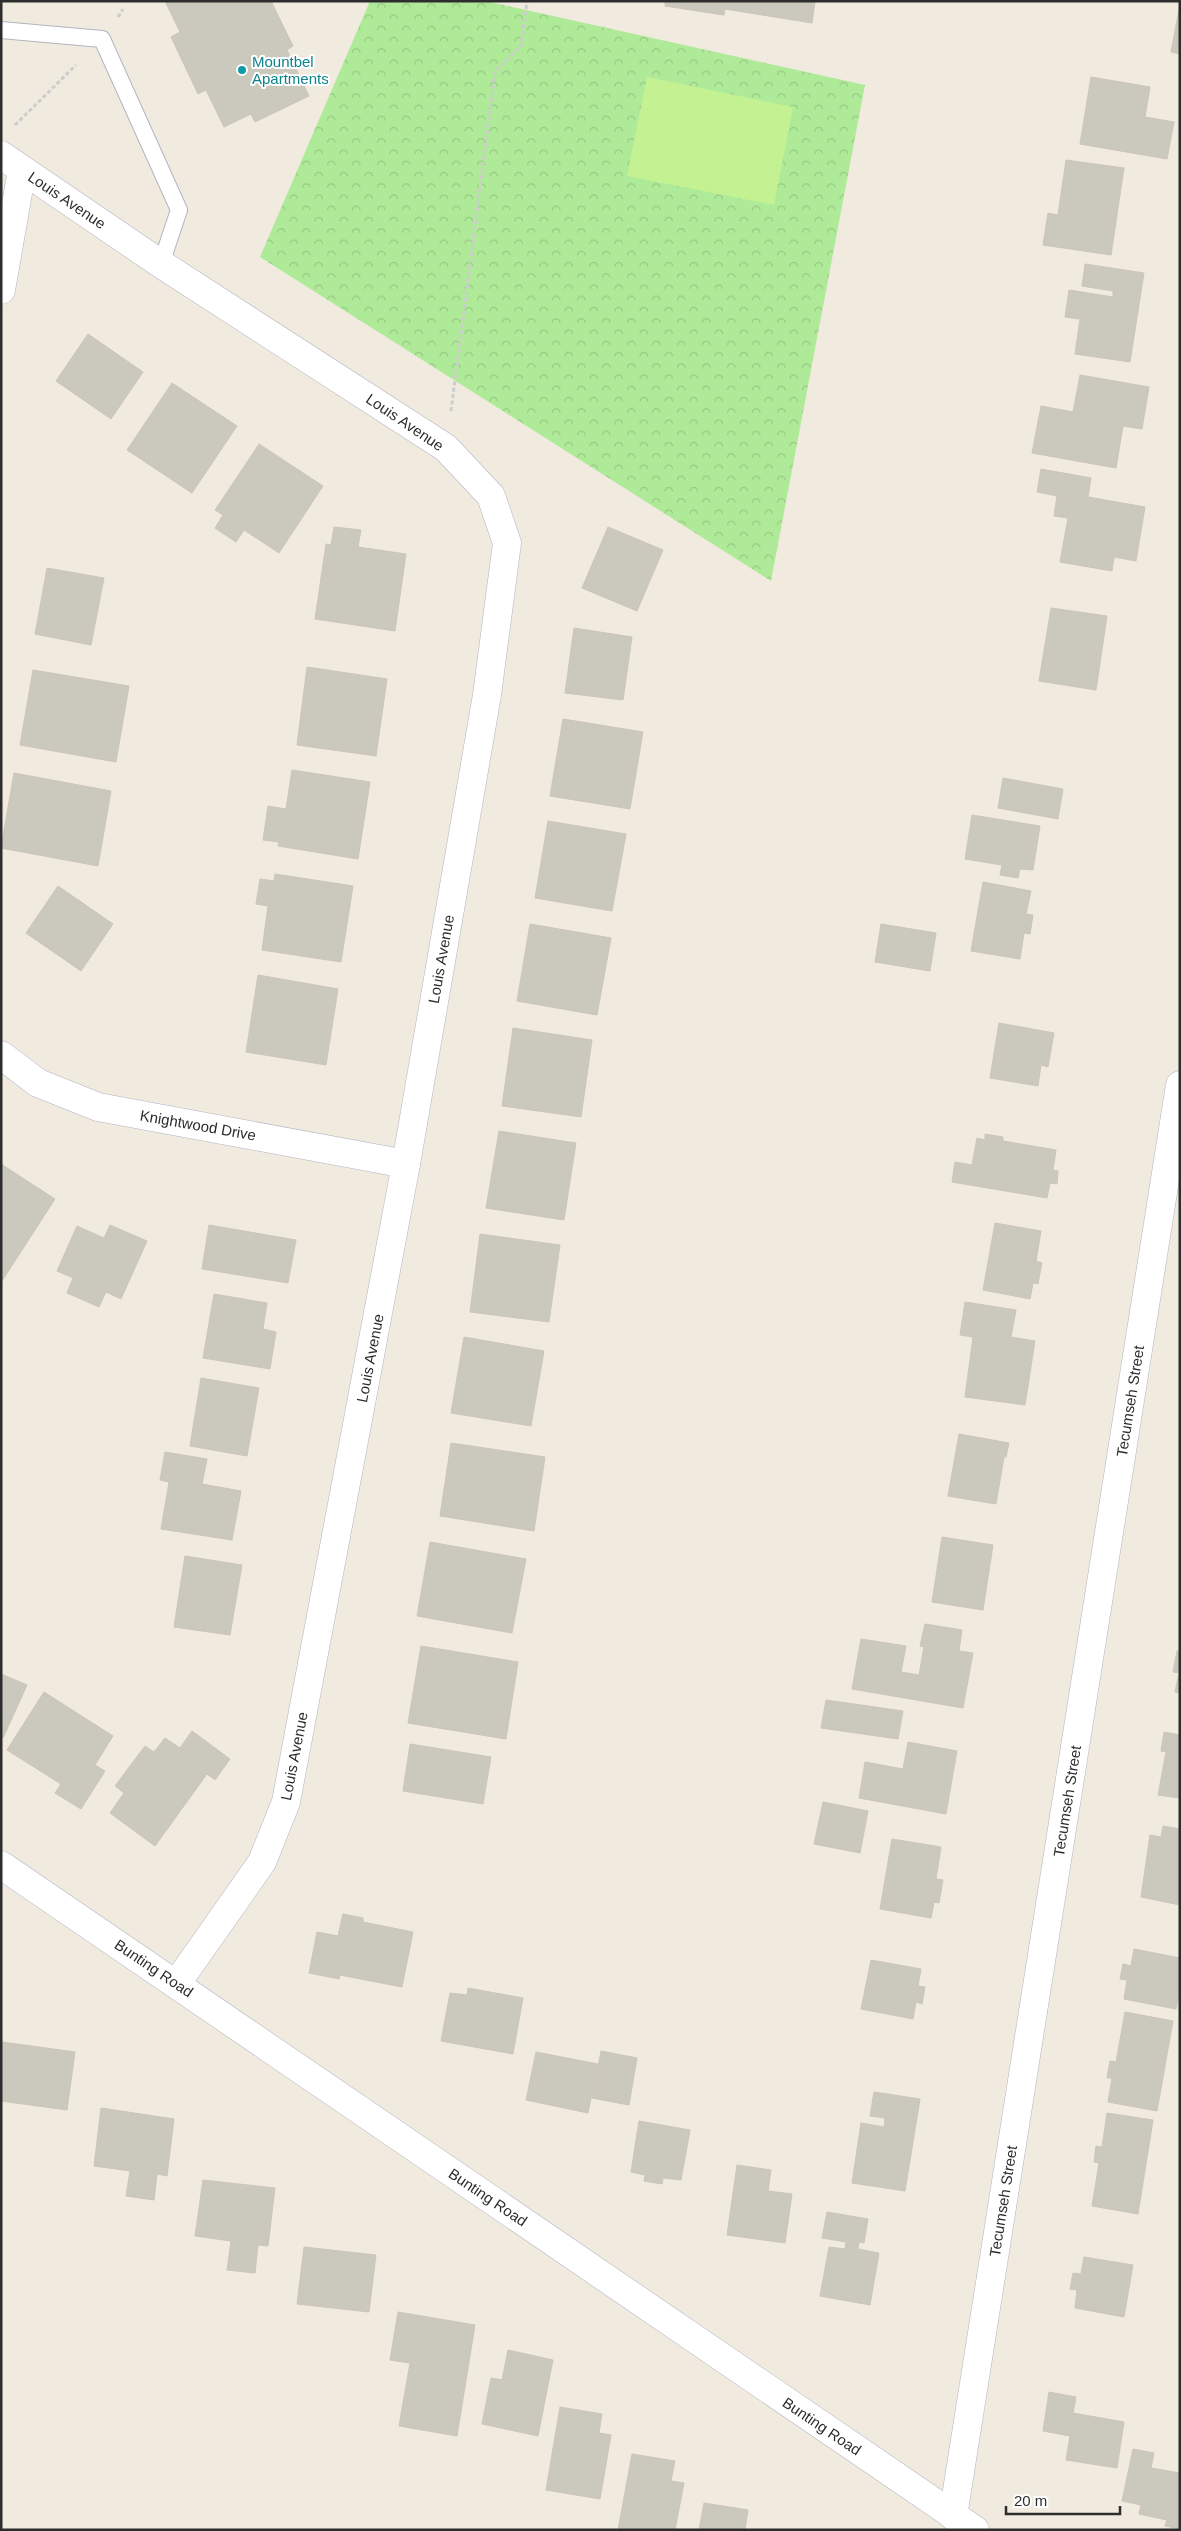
<svg xmlns="http://www.w3.org/2000/svg" width="1181" height="2531" viewBox="0 0 1181 2531" font-family="Helvetica,sans-serif">
<style>
.park{fill:url(#park-crowns)}
.pitch{fill:#c4f293}
.building{fill:#cbc8bd;stroke:#ccc6b8}
.lines{fill:none;stroke-linecap:round;stroke-linejoin:round}
.lane-casing{stroke:#b3b4c2;stroke-width:18}
.street-casing{stroke:#b3b4c2;stroke-width:29}
.secondary-casing{stroke:#b3b4c2;stroke-width:29}
.path{stroke:#cdcdcd;stroke-width:3;stroke-dasharray:4 2.5;stroke-linecap:butt}
.lane{stroke:#fff;stroke-width:16}
.street{stroke:#fff;stroke-width:28}
.secondary{stroke:#fff;stroke-width:28}
.culture-dot{fill:#0f9aa8;stroke:#fff;stroke-width:2}
.labels{text-anchor:middle;dominant-baseline:central;stroke-width:4;stroke-linejoin:round;paint-order:stroke}
.culture-label{font-size:15px;fill:#0d838f;stroke:#fff;text-anchor:start}
.street-label{font-size:15px;fill:#2d2d2d;stroke:#fff}
</style>
<defs>
<pattern id="park-crowns" width="20" height="18" patternUnits="userSpaceOnUse" patternTransform="scale(1.25)"><rect width="20" height="18" fill="#afea98"/><path d="M2 6a3 3 0 1 1 6 0M12 15a3 3 0 1 1 6 0" fill="none" stroke="#97c983"/></pattern>
</defs>
<rect width="100%" height="100%" fill="#f0eadf"/>
<path class="park" d="M370,1H485L865,85L771,581L260,257Z"/>
<path class="pitch" d="M647,77L793,107L774,205L627,176Z"/>
<g class="building">
<path d="M165,1H271L293,46L287,50L309,96L255,122L251,114L224,127L206,90L198,94L171,37L180,32Z"/>
<path d="M665,1H815L812,23L725,9L724,15L665,6Z"/>
<path d="M1180,4V54L1171,52Z"/>
<path d="M1091,77L1150,87L1145,117L1174,122L1167,159L1080,144Z"/>
<path d="M1066,160L1124,168L1111,255L1043,245L1048,213L1058,215Z"/>
<path d="M1085,264L1144,273L1130,362L1075,354L1080,319L1065,317L1069,290L1113,297V291L1082,286Z"/>
<path d="M88,334L143,372L111,419L56,381Z"/>
<path d="M1080,375L1149,387L1142,429L1123,426L1116,468L1032,453L1041,406L1073,412Z"/>
<path d="M172,383L237,426L192,493L127,450Z"/>
<path d="M259,444L323,486L279,553L244,530L236,542L215,528L223,515L215,510Z"/>
<path d="M1041,469L1091,478L1088,497L1145,507L1136,561L1114,557L1112,571L1060,562L1068,518L1054,516L1057,496L1037,492Z"/>
<path d="M334,527L361,530L358,547L406,554L395,631L315,619L326,544L331,545Z"/>
<path d="M608,527L663,550L637,611L582,588Z"/>
<path d="M47,568L104,578L91,645L35,634Z"/>
<path d="M1051,608L1107,616L1096,690L1039,681Z"/>
<path d="M574,628L632,637L623,700L565,693Z"/>
<path d="M307,667L387,679L376,756L297,745Z"/>
<path d="M33,670L129,686L116,762L20,745Z"/>
<path d="M563,719L643,732L630,809L550,796Z"/>
<path d="M292,770L370,782L358,859L278,846L279,842L263,840L268,806L286,809Z"/>
<path d="M14,773L111,791L98,866L1,848Z"/>
<path d="M1003,778L1063,789L1058,819L998,808Z"/>
<path d="M972,815L1040,826L1033,870L1020,869L1018,878L1000,875L1002,865L965,859Z"/>
<path d="M548,821L626,834L612,911L535,898Z"/>
<path d="M275,874L353,886L341,962L262,950L268,906L256,904L260,879L274,881Z"/>
<path d="M983,882L1031,891L1026,914L1033,915L1030,934L1024,933L1020,959L971,951Z"/>
<path d="M58,886L113,924L81,971L26,933Z"/>
<path d="M530,924L611,938L597,1015L517,1001Z"/>
<path d="M881,924L936,933L930,971L875,962Z"/>
<path d="M258,975L338,989L326,1065L246,1052Z"/>
<path d="M999,1023L1054,1033L1048,1067L1041,1065L1038,1086L990,1078Z"/>
<path d="M513,1028L592,1040L581,1117L502,1106Z"/>
<path d="M499,1131L576,1143L564,1220L486,1208Z"/>
<path d="M985,1134L1003,1137V1141L1056,1150L1053,1170L1058,1171L1057,1184L1050,1183L1047,1198L952,1182L955,1162L972,1165L977,1138L985,1140Z"/>
<path d="M1,1164L55,1199L2,1281L1,1280Z"/>
<path d="M995,1223L1041,1231L1036,1261L1042,1263L1038,1284L1033,1283L1030,1299L983,1290Z"/>
<path d="M110,1225L147,1241L121,1299L106,1292L99,1307L67,1293L73,1278L57,1271L77,1226L104,1238Z"/>
<path d="M209,1225L296,1240L288,1283L202,1269Z"/>
<path d="M480,1234L560,1245L549,1322L470,1312Z"/>
<path d="M214,1294L267,1303L263,1329L276,1332L270,1369L203,1358Z"/>
<path d="M965,1302L1016,1310L1011,1337L1035,1341L1025,1405L965,1397L973,1337L960,1335Z"/>
<path d="M464,1337L544,1351L531,1426L451,1413Z"/>
<path d="M201,1378L259,1388L247,1456L190,1446Z"/>
<path d="M959,1434L1009,1443L1006,1457H1004L996,1504L948,1496Z"/>
<path d="M451,1443L545,1457L534,1531L440,1516Z"/>
<path d="M165,1452L207,1459L202,1484L241,1491L232,1540L161,1529L169,1482L160,1480Z"/>
<path d="M942,1537L993,1545L983,1610L932,1602Z"/>
<path d="M430,1542L526,1559L512,1633L417,1616Z"/>
<path d="M185,1556L242,1565L230,1635L174,1627Z"/>
<path d="M925,1624L962,1630L959,1651L973,1653L963,1708L852,1689L861,1639L906,1646L901,1672L919,1675L924,1647L920,1646Z"/>
<path d="M421,1646L518,1662L506,1739L408,1723Z"/>
<path d="M1177,1651H1180V1693L1175,1692L1179,1673L1173,1672Z"/>
<path d="M1,1674L27,1685L3,1738L1,1737Z"/>
<path d="M44,1692L113,1736L95,1765L105,1771L81,1809L55,1793L61,1784L7,1750Z"/>
<path d="M826,1700L903,1711L898,1739L821,1728Z"/>
<path d="M192,1731L230,1759L215,1780L207,1774L155,1846L110,1813L124,1793L115,1786L145,1746L154,1752L165,1738L180,1748Z"/>
<path d="M1164,1732L1180,1735V1798L1158,1795L1166,1752L1161,1751Z"/>
<path d="M908,1742L957,1751L946,1814L859,1798L865,1762L903,1769Z"/>
<path d="M410,1744L491,1757L483,1804L403,1791Z"/>
<path d="M823,1802L868,1811L860,1853L814,1844Z"/>
<path d="M1163,1826L1180,1829V1905L1141,1897L1150,1835L1161,1837Z"/>
<path d="M892,1839L941,1847L936,1879L943,1880L939,1903L934,1902L931,1918L880,1909Z"/>
<path d="M343,1914L363,1918V1922L413,1932L402,1987L340,1975L339,1979L309,1973L317,1932L338,1936Z"/>
<path d="M1134,1949L1180,1958V1989L1176,2009L1124,1999L1127,1980L1120,1979L1123,1964L1131,1966Z"/>
<path d="M871,1960L921,1969L918,1986L925,1987L922,2004L916,2002L913,2019L861,2009Z"/>
<path d="M468,1988L523,1998L513,2054L441,2041L450,1993L467,1995Z"/>
<path d="M1125,2012L1173,2021L1157,2111L1108,2102L1112,2078H1107L1110,2061L1116,2062Z"/>
<path d="M2,2042L75,2052L67,2110L1,2101Z"/>
<path d="M601,2051L637,2058L629,2105L592,2098Z"/>
<path d="M536,2052L598,2064L588,2113L526,2100Z"/>
<path d="M874,2092L920,2099L905,2191L852,2183L861,2123L884,2127L885,2118L870,2116Z"/>
<path d="M101,2108L174,2119L167,2176L157,2174L154,2200L126,2196L130,2171L94,2166Z"/>
<path d="M1107,2113L1153,2120L1138,2214L1092,2206L1099,2163L1094,2162L1096,2146L1102,2147Z"/>
<path d="M639,2121L690,2130L681,2180L663,2178L662,2184L644,2181L645,2175L631,2172Z"/>
<path d="M737,2165L771,2170L768,2191L792,2194L785,2243L727,2235Z"/>
<path d="M203,2180L275,2188L268,2246L258,2245L255,2273L227,2270L231,2241L195,2236Z"/>
<path d="M827,2212L868,2219L864,2243L859,2242L858,2249L879,2253L870,2305L820,2296L829,2247L845,2249L846,2242L822,2238Z"/>
<path d="M304,2247L376,2255L369,2312L297,2304Z"/>
<path d="M1084,2257L1133,2265L1124,2317L1075,2308L1077,2290L1070,2289L1073,2273L1081,2274Z"/>
<path d="M398,2312L475,2325L457,2436L399,2426L410,2363L390,2360Z"/>
<path d="M508,2350L553,2360L538,2436L482,2424L491,2378L502,2380Z"/>
<path d="M1049,2392L1076,2397L1073,2413L1124,2422L1117,2468L1066,2460L1070,2436L1043,2431Z"/>
<path d="M560,2407L602,2414L599,2433L611,2435L600,2499L546,2490Z"/>
<path d="M1133,2449L1154,2453L1151,2468L1180,2473V2529L1165,2526L1167,2520L1139,2514L1141,2505L1122,2501Z"/>
<path d="M632,2454L675,2461L671,2481L684,2483L675,2530H618Z"/>
<path d="M704,2503L748,2510L745,2530H699Z"/>
</g>
<g class="lines">
<defs>
<path id="lane" d="M1,30L102,39L179,210L161,264"/>
<g id="street">
<path d="M1,155L161,264L446,448L491,496L507,543L487,695L406,1164L286,1802L262,1862L177,1983"/>
<path d="M1,290L22,170"/>
<path d="M1,1055L38,1083L98,1107L406,1164"/>
<path d="M953,2516L1180,1085"/>
</g>
<path id="secondary" d="M1,1865L975,2530"/>
</defs>
<use href="#lane" class="lane-casing"/>
<use href="#street" class="street-casing"/>
<use href="#secondary" class="secondary-casing"/>
<g class="path">
<path d="M118,17L123,9"/>
<path d="M15,125L76,65"/>
<path d="M451,411L495,72L521,46L527,1"/>
</g>
<use href="#lane" class="lane"/>
<use href="#street" class="street"/>
<use href="#secondary" class="secondary"/>
</g>
<circle class="culture-dot" cx="242" cy="70" r="5"/>
<g class="labels">
<g class="culture-label">
<text x="252" y="61">Mountbel<tspan x="252" dy="17">Apartments</tspan></text>
</g>
<g class="street-label">
<text transform="translate(67 200) rotate(34)">Louis Avenue</text>
<text transform="translate(405 422) rotate(34)">Louis Avenue</text>
<text transform="translate(441 959) rotate(-80)">Louis Avenue</text>
<text transform="translate(198 1125) rotate(10)">Knightwood Drive</text>
<text transform="translate(370 1358) rotate(-79)">Louis Avenue</text>
<text transform="translate(1130 1401) rotate(-81)">Tecumseh Street</text>
<text transform="translate(294 1756) rotate(-79)">Louis Avenue</text>
<text transform="translate(1067 1801) rotate(-81)">Tecumseh Street</text>
<text transform="translate(154 1968) rotate(34)">Bunting Road</text>
<text transform="translate(488 2197) rotate(34)">Bunting Road</text>
<text transform="translate(1003 2201) rotate(-81)">Tecumseh Street</text>
<text transform="translate(822 2426) rotate(34)">Bunting Road</text>
</g>
</g>
<rect width="1181" height="2531" fill="none" stroke="#2d2d2d" stroke-width="5"/>
<path d="M1006 2506v8h114v-8" fill="none" stroke="#2d2d2d" stroke-width="2.5"/>
<text x="1014" y="2506" font-size="15" fill="#2d2d2d" stroke="#ffffff" stroke-width="4" paint-order="stroke">20 m</text>
</svg>
